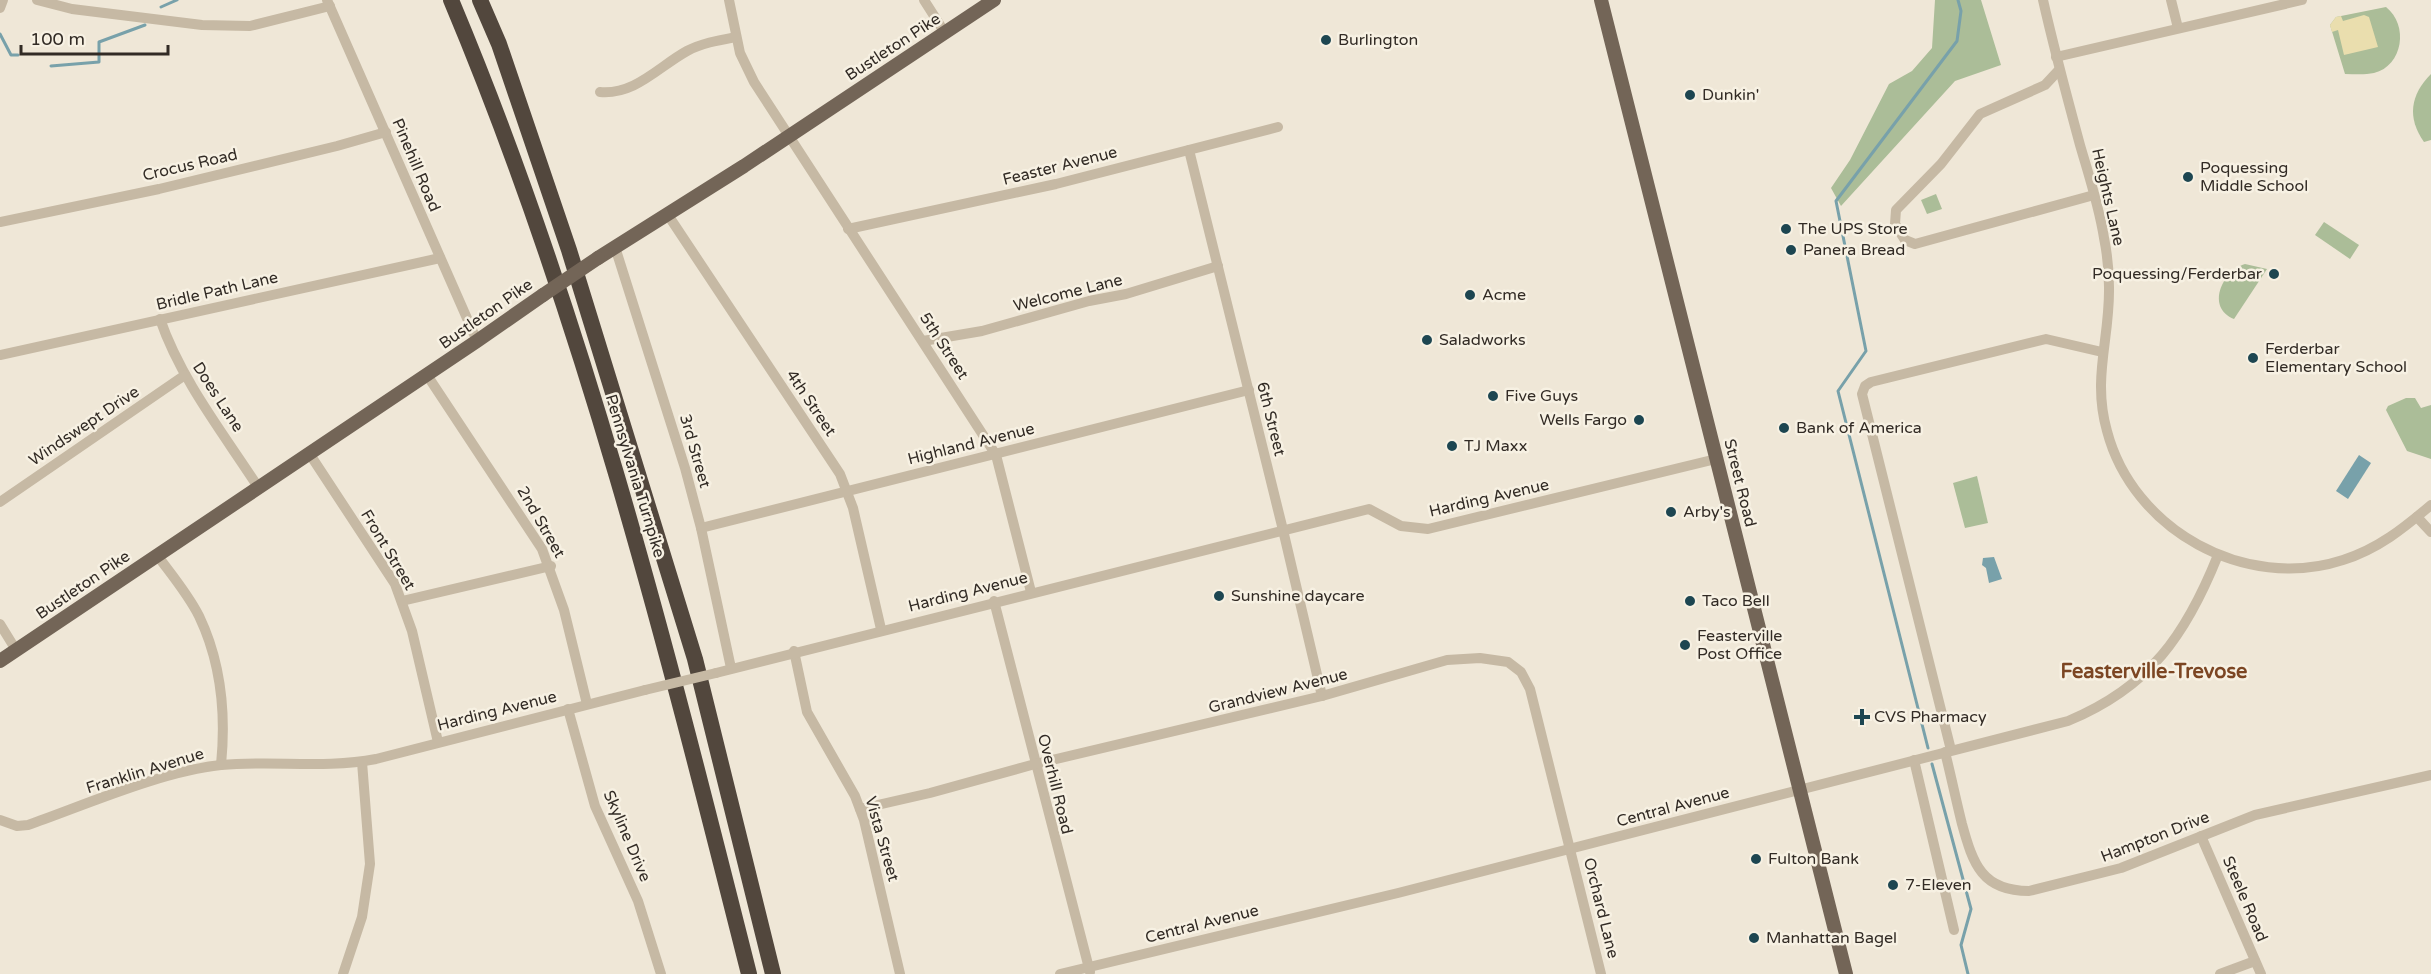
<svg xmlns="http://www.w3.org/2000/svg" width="2431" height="974" viewBox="0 0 2431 974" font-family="'Varela Round',sans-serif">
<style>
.green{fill:#abbd98}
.sand{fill:#eadeae}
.water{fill:#78a1aa}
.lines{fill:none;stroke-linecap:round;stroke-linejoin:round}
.stream{stroke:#78a1aa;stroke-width:3}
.minor{stroke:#c6b9a4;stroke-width:10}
.major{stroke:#736557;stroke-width:14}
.highway{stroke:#52473d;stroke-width:16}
.minor-bridge{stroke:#c6b9a4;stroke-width:10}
.major-bridge{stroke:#736557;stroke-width:14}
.poi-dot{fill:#1d4651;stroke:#f7f1e3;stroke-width:2}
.labels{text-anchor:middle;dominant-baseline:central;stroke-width:5;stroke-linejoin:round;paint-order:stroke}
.poi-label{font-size:16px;fill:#322b25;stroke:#f7f1e3;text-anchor:start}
.street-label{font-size:16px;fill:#322b25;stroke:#f7f1e3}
.quarter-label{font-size:20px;font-weight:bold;fill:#7c4623;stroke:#f7f1e3}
</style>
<rect width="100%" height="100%" fill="#efe7d7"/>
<g class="green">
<path d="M1935,0H1981L2001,65L1955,81L1841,206L1831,188L1850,160L1889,84L1912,71L1932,48Z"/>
<path d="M2386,7C2409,25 2403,66 2374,73C2365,75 2354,74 2345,74L2330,25L2336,17Z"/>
<path d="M2431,74V140L2424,142C2407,118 2410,95 2431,74Z"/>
<path d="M1936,194L1942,209L1927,214L1921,200Z"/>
<path d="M2324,222L2359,245L2350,259L2315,235Z"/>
<path d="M2245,264L2267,269L2234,319C2206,308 2221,272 2245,264Z"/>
<path d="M2406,398H2415L2421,408L2431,405V459L2407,451L2386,410L2388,406Z"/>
<path d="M1977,476L1988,523L1965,528L1953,483Z"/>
</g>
<path class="sand" d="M2341,16L2343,21L2364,15L2369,17L2378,47L2344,55L2338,30L2332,32L2330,25L2336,17Z"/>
<g class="water">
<path d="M2359,455L2371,463L2348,499L2336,491Z"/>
<path d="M1994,557L2002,579L1989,583L1986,568L1982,565L1983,558Z"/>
</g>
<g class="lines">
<g class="stream">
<path d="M161,7L177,0"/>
<path d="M0,34L11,55H18"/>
<path d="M51,66L99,62V42L145,25"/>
<path d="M1928,748L1838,391L1866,351L1836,201L1957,41L1961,11L1958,0"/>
<path d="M1932,764L1971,909L1961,945L1968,974"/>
</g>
<g class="minor">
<path d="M37,0L72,9L202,25L250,26L330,6"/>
<path d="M327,0L477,341"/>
<path d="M729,0L740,53L754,82L996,455L1031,592"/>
<path d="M924,0L945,33"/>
<path d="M2043,0C2054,49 2067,97 2080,145C2089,176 2099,206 2104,238C2107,253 2109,271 2109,287C2110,339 2092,378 2107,431C2133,530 2245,592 2343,560C2378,549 2404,528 2431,505"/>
<path d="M2171,0L2178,28"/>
<path d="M0,8L3,0"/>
<path d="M2056,57L2302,0"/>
<path d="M2059,70L2045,85L1980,114L1941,164L1896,210L1895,224L1905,240L1915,244L2094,195"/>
<path d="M600,92C635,95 658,67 687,51C702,43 720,40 736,37"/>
<path d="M1189,150L1283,530L1322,696"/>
<path d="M668,215L840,474L853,508L881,629"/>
<path d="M0,222L159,189L337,146L386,132"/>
<path d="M848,229L1056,184L1278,127"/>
<path d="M615,247L685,468L701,528L731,668"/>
<path d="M160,319C181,380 223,433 258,487"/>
<path d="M923,341L982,331L1089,301L1126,294L1218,266"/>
<path d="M0,355L440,258"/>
<path d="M427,375L542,549L564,610L587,704"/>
<path d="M309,453L395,584L412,631L438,742"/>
<path d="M0,502L185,375"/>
<path d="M2417,517L2431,532"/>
<path d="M701,528L1249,390"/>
<path d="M157,555C171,574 188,594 199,616C221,662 226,715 221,765"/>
<path d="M402,601L551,566"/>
<path d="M994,601L1090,972"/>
<path d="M0,624L16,650"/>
<path d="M794,651L807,712L855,796L864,820L900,974"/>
<path d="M716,673L1369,509L1401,526L1428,529L1716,459"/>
<path d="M568,709L595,806L638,901L661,974"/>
<path d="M1951,750L1862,394L1865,386L1871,382L2046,339L2102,352"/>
<path d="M1945,752C1951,776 1956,800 1962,824C1973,864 1982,891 2029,891L2121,868L2255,815L2431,775"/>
<path d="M1914,760L1954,930"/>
<path d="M860,809L930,793L1035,764L1322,696L1447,660L1480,658L1508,662L1521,672L1530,689L1601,974"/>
<path d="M0,820L17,826L28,825C85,805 162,771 221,765C273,760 324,769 376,759L645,690"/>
<path d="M2201,836L2261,974"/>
<path d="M343,974L362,917L370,864L362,762"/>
<path d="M1060,974L1398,893L2068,721C2150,687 2186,635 2218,555"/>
<path d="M2220,974L2255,961"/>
</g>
<g class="major">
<path d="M1601,0L1846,974"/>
<path d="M598,258L744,166L994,0"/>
<path d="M0,661L477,341L543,295"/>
</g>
<g class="highway">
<path d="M451,0C583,314 666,645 749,974"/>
<path d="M480,0L499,44L569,250L695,659L773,974"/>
</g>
<path class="minor-bridge" d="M645,690L716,673"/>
<path class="major-bridge" d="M543,295L598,258"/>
</g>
<g class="poi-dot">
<circle cx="1326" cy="40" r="6"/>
<circle cx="1690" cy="95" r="6"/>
<circle cx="2188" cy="177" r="6"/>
<circle cx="1786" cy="229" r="6"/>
<circle cx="1791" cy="250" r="6"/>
<circle cx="2274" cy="274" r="6"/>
<circle cx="1470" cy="295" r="6"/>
<circle cx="1427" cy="340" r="6"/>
<circle cx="2253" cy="358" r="6"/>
<circle cx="1493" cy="396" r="6"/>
<circle cx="1639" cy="420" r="6"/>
<circle cx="1784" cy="428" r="6"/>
<circle cx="1452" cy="446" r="6"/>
<circle cx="1671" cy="512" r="6"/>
<circle cx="1219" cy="596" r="6"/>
<circle cx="1690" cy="601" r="6"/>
<circle cx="1685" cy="645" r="6"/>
<path d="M1859 708h6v6h6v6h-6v6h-6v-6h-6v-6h6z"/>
<circle cx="1756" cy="859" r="6"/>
<circle cx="1893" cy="885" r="6"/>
<circle cx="1754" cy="938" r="6"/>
</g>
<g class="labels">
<g class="poi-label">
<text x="1338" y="40">Burlington</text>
<text x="1702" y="95">Dunkin'</text>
<text x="2200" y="168">Poquessing<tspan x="2200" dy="18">Middle School</tspan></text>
<text x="1798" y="229">The UPS Store</text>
<text x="1803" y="250">Panera Bread</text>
<text x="2262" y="274" text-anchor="end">Poquessing/Ferderbar</text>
<text x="1482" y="295">Acme</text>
<text x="1439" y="340">Saladworks</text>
<text x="2265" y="349">Ferderbar<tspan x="2265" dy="18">Elementary School</tspan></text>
<text x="1505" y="396">Five Guys</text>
<text x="1627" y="420" text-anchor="end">Wells Fargo</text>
<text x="1796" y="428">Bank of America</text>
<text x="1464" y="446">TJ Maxx</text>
<text x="1683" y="512">Arby's</text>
<text x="1231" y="596">Sunshine daycare</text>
<text x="1702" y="601">Taco Bell</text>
<text x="1697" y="636">Feasterville<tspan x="1697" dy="18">Post Office</tspan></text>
<text x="1874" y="717">CVS Pharmacy</text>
<text x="1768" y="859">Fulton Bank</text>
<text x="1905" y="885">7-Eleven</text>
<text x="1766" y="938">Manhattan Bagel</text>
</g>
<g class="street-label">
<text transform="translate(893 47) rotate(-33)">Bustleton Pike</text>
<text transform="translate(190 165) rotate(-13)">Crocus Road</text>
<text transform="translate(416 165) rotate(67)">Pinehill Road</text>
<text transform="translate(1060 166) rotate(-14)">Feaster Avenue</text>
<text transform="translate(2108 197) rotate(77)">Heights Lane</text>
<text transform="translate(217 291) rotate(-13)">Bridle Path Lane</text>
<text transform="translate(1068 293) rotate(-14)">Welcome Lane</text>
<text transform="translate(486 314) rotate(-35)">Bustleton Pike</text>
<text transform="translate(944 346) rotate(57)">5th Street</text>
<text transform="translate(218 397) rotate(57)">Does Lane</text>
<text transform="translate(811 403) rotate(56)">4th Street</text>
<text transform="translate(1271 419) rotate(76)">6th Street</text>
<text transform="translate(84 426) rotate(-34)">Windswept Drive</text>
<text transform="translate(971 444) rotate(-14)">Highland Avenue</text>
<text transform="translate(695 451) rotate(74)">3rd Street</text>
<text transform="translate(635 476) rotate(73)">Pennsylvania Turnpike</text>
<text transform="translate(1740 483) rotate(76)">Street Road</text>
<text transform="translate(1489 498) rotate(-13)">Harding Avenue</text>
<text transform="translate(541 522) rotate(60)">2nd Street</text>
<text transform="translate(388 550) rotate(59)">Front Street</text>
<text transform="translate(83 585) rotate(-34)">Bustleton Pike</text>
<text transform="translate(968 592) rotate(-14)">Harding Avenue</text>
<text transform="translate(1278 691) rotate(-14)">Grandview Avenue</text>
<text transform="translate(497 711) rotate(-14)">Harding Avenue</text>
<text transform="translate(145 771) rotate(-17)">Franklin Avenue</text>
<text transform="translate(1055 784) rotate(76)">Overhill Road</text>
<text transform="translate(1673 807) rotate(-15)">Central Avenue</text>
<text transform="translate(627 836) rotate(67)">Skyline Drive</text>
<text transform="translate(2155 837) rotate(-21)">Hampton Drive</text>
<text transform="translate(882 839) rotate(74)">Vista Street</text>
<text transform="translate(2245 899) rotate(67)">Steele Road</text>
<text transform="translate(1601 908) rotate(76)">Orchard Lane</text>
<text transform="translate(1202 924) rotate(-14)">Central Avenue</text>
</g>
<g class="quarter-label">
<text x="2154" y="672">Feasterville-Trevose</text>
</g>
</g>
<path d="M21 45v9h147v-9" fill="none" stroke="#322b25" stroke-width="3"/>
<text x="30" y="45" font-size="18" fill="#322b25" stroke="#f7f1e3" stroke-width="4.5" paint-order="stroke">100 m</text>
</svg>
